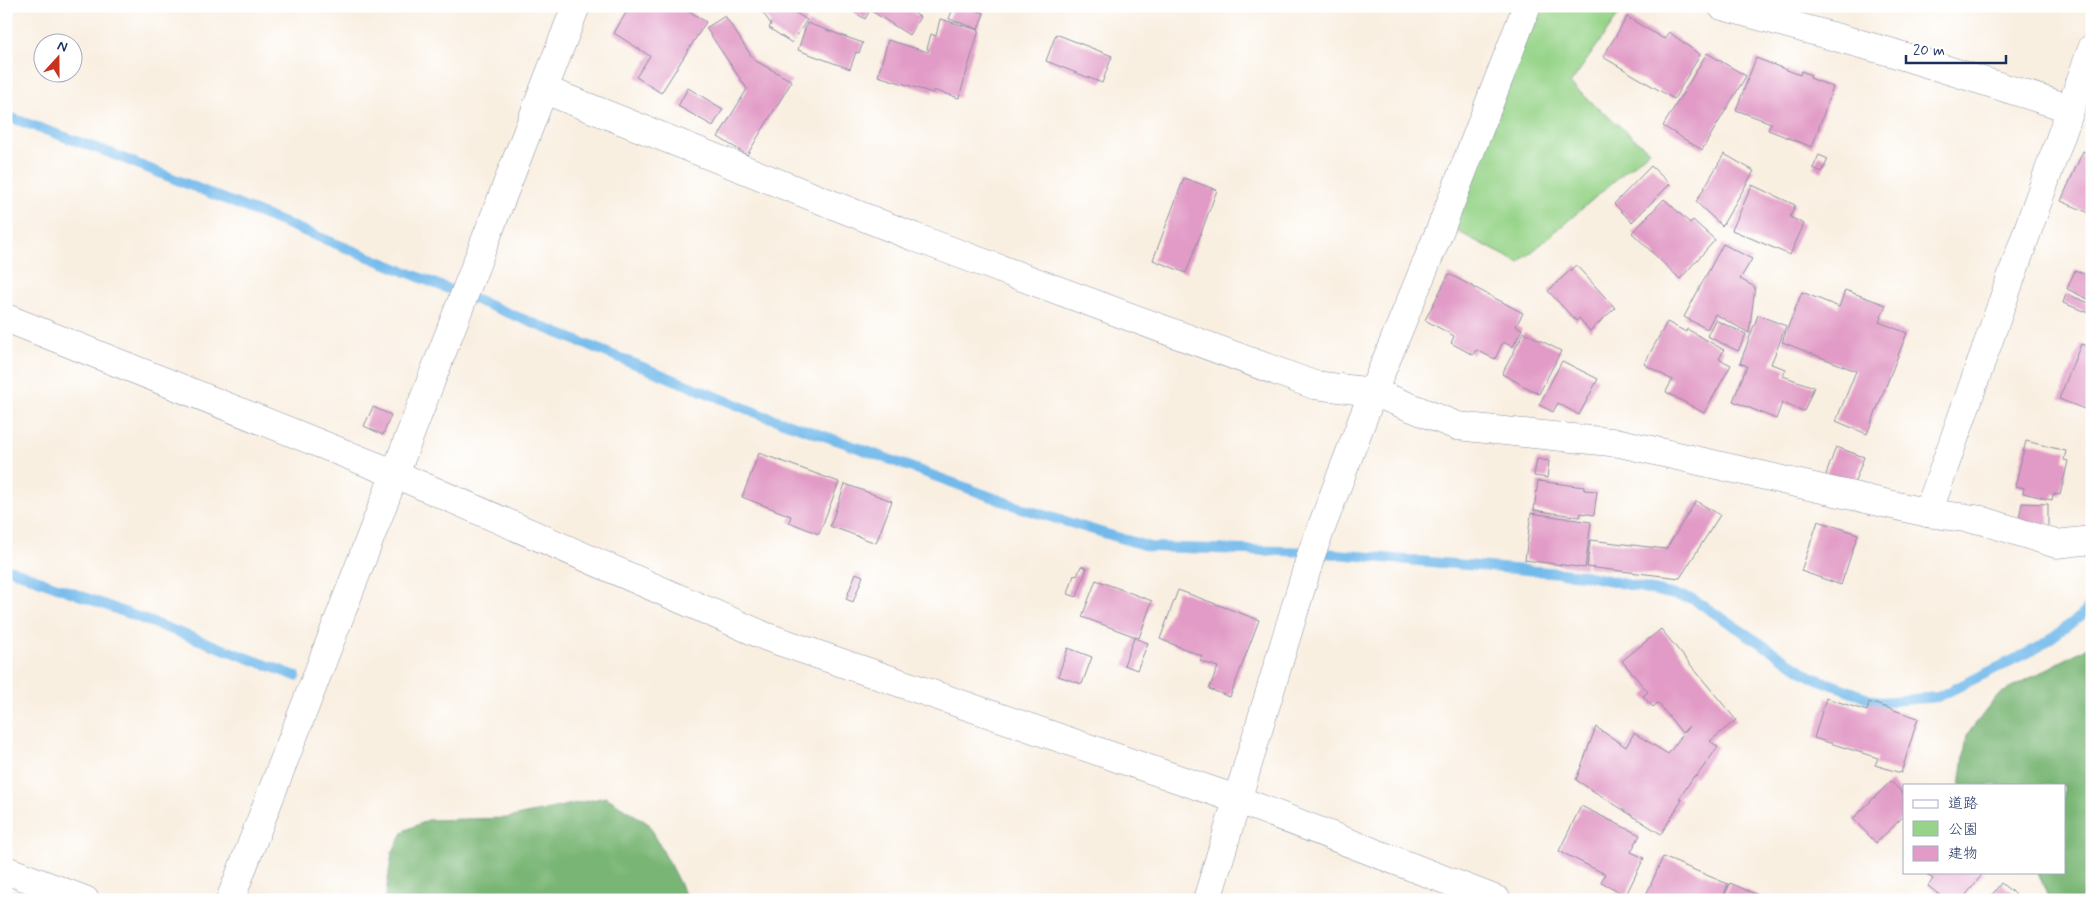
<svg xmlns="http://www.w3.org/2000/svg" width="2098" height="906" viewBox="0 0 2098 906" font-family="Mynerve,'Klee One',sans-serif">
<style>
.green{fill:#97d489;stroke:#598274}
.forest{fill:#79b675;stroke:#4a726a}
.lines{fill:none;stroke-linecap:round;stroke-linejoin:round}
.stream{stroke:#73baeb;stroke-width:10}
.building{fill:#e29bc6}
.minor-casing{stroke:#8a8fa0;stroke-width:29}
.minor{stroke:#fff;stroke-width:28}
</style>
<rect width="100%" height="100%" fill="#fff"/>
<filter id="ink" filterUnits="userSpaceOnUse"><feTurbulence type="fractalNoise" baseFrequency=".02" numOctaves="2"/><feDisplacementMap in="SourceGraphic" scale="10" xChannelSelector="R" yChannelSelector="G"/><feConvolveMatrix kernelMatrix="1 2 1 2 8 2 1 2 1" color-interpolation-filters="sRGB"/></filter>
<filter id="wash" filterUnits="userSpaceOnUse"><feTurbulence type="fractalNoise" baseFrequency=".0096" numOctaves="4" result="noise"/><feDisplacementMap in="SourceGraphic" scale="20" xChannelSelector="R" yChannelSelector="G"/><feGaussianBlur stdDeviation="1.12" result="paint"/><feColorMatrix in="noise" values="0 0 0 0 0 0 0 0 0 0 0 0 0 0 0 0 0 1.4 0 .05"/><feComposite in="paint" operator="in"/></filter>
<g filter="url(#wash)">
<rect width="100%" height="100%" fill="#f9efe1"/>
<path class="green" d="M1538,6L1624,7L1570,84L1649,151L1519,263L1447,226Z"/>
<g class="forest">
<path d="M2092,645V900H2049L2038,872H2064V785H1960L1967,735L1998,695Z"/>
<path d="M606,797L649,824L688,900H385L392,853L404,831L428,820L507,818Z"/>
</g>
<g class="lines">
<g class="stream">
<path d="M6,116L110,153L762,415L842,442L1024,509L1150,547L1312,552L1584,575L1693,599L1812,677L1879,702L1938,697L2039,647L2081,616L2092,602"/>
<path d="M6,568L296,676"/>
</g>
</g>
<g id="blocks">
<g class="building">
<path d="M630,6H681L706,22L661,93L636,77L650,56L614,33Z"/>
<path d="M758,6H785L807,20L792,43L769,28L771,24Z"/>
<path d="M845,6H917L913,12L920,17L909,35L870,10L865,19Z"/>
<path d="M954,6H964L984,13L978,29L949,19Z"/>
<path d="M725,16L754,60L792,81L747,155L718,137L747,89L706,28Z"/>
<path d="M1627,17L1664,39L1669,32L1700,55L1674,99L1603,57Z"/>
<path d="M940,19L979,30L959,98L933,90V93L878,76L888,40L928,52L929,50L927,49L931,34L936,36Z"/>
<path d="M807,23L863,43L859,53L856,52L850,69L798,50Z"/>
<path d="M1056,34L1112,56L1102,83L1046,61Z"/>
<path d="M1707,53L1746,76L1702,150L1663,126Z"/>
<path d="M1756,58L1800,75L1801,71L1811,75L1810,78L1833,87L1812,147L1768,130L1771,123L1736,110Z"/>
<path d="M688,88L723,109L713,126L678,106Z"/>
<path d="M2083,151L2092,154V214L2061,201Z"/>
<path d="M1724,154L1754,171L1722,226L1696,202Z"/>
<path d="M1819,155L1828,159L1822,172L1813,168Z"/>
<path d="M1651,166L1670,184L1632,222L1614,204Z"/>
<path d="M1184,178L1217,190L1186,273L1153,260Z"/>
<path d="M1752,185L1795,205L1790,217L1804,224L1790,255L1732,230Z"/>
<path d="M1664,199L1690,223L1693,220L1715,240L1680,279L1632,233Z"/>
<path d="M1723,244L1752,259L1740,279L1755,287L1749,333L1715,314L1707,329L1684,317Z"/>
<path d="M1576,265L1615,308L1590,331L1579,318L1576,321L1548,291Z"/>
<path d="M2075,270L2092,277V301L2067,289Z"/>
<path d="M1449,274L1523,313L1516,326L1522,329L1513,347L1503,342L1495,359L1476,350L1473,355L1451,343L1454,336L1425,320Z"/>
<path d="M1845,290L1886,305L1879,322L1907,333L1867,434L1836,421L1856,371L1782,342L1802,292L1839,307Z"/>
<path d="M2066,294L2092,304V314L2063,303Z"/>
<path d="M1758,315L1786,326L1771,364L1786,369L1783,376L1814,387L1804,411L1782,403L1776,419L1733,401L1747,366L1740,363Z"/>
<path d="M1715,320L1746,334L1738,351L1707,336Z"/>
<path d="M1667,322L1686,332L1687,329L1724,350L1719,359L1731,365L1704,413L1666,392L1672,380L1644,364Z"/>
<path d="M1524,332L1561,351L1539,394L1502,374Z"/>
<path d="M2081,344L2092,348V412L2059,399Z"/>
<path d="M1562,361L1598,379L1579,415L1558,403L1553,412L1539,405Z"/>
<path d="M373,407L391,415L383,435L364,426Z"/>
<path d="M2026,441L2066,451L2064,460L2068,461L2060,495L2053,494L2052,500L2023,493L2024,488L2015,486Z"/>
<path d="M1836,447L1864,457L1852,489L1824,480Z"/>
<path d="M759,453L839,482L819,534L789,522L791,516L742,497Z"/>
<path d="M1537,459L1549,461L1547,478L1534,476Z"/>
<path d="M1538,481L1584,487V490L1597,491L1594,515L1581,513L1580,517L1534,510Z"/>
<path d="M845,484L892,501L876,543L830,526Z"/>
<path d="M1696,501L1720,515L1680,578L1587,567L1590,540L1666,549Z"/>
<path d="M2022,503L2048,504V532L2017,529Z"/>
<path d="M1531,513L1591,522L1585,568L1525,560Z"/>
<path d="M1818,521L1858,534L1841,585L1801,571Z"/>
<path d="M1081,566L1087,568L1077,597L1068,594L1074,575L1077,576Z"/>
<path d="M856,573L863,576L853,602L846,599Z"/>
<path d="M1096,580L1152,601L1139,638L1082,617Z"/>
<path d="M1178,590L1259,620L1230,697L1209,689L1218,667L1200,661L1202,656L1160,639Z"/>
<path d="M1661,629L1736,720L1710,741L1718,747L1696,777L1694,776L1679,799L1682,800L1661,834L1576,780L1596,727L1626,747L1634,733L1668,754L1689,726L1682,733L1658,703L1653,707L1643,696L1648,692L1622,661Z"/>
<path d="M1134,638L1148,643L1137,670L1124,665Z"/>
<path d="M1068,648L1092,657L1082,684L1058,676Z"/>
<path d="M1826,698L1867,711L1869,702L1918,718L1901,773L1875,765L1878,758L1814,738Z"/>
<path d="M1891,781L1904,795V816L1876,843L1853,819Z"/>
<path d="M1581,806L1640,835L1631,852L1644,858L1626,895L1601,882L1605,874L1559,851Z"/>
<path d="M1663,857L1728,884L1722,900H1658L1646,895Z"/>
<path d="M1924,872H1984L1962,900H1946L1928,886L1933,879Z"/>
<path d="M1730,883L1769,900H1723Z"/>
<path d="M2001,883L2022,900H1988Z"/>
<path d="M1617,893L1634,900H1615Z"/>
</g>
</g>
</g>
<g filter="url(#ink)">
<use href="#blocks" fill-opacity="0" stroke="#8a8fa0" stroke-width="1"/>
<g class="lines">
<defs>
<g id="minor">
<path d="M1722,6L1890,52L2069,108"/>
<path d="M545,90L914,237L1314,385L1373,392L1457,426L1620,443L1928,513L1981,520L2056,544L2092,540"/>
<path d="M6,318L393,473L767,637L1236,799L1497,900"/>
<path d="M1928,513L2092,48"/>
<path d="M6,870L85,900"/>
<path d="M230,900L576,6"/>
<path d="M1207,900L1312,552L1373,392L1440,230L1527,6"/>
</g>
</defs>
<use href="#minor" class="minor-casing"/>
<use href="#minor" class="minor"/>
</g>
</g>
<rect width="2098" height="906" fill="none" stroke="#fff" stroke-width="25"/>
<rect x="1903" y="784" width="162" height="90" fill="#ffffff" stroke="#a4acbf"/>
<rect x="1913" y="800" width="25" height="8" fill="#ffffff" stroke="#a4acbf"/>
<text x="1948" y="808" font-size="15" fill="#1b2f5e">道路</text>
<rect x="1913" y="821" width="25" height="15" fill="#97d489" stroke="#a4acbf"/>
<text x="1948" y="834" font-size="15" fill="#1b2f5e">公園</text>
<rect x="1913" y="846" width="25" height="15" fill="#e29bc6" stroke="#a4acbf"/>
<text x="1948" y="858" font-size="15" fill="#1b2f5e">建物</text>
<g transform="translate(58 58) rotate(21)"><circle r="24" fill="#ffffff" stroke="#a4acbf"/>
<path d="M0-4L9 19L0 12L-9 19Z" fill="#c8321e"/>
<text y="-8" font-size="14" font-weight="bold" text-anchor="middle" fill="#1b2f5e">N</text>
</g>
<path d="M1906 55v8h100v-8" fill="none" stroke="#1b2f5e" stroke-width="2.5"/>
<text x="1913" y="55" font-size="15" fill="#1b2f5e" stroke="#ffffff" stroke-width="4" paint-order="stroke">20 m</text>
</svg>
